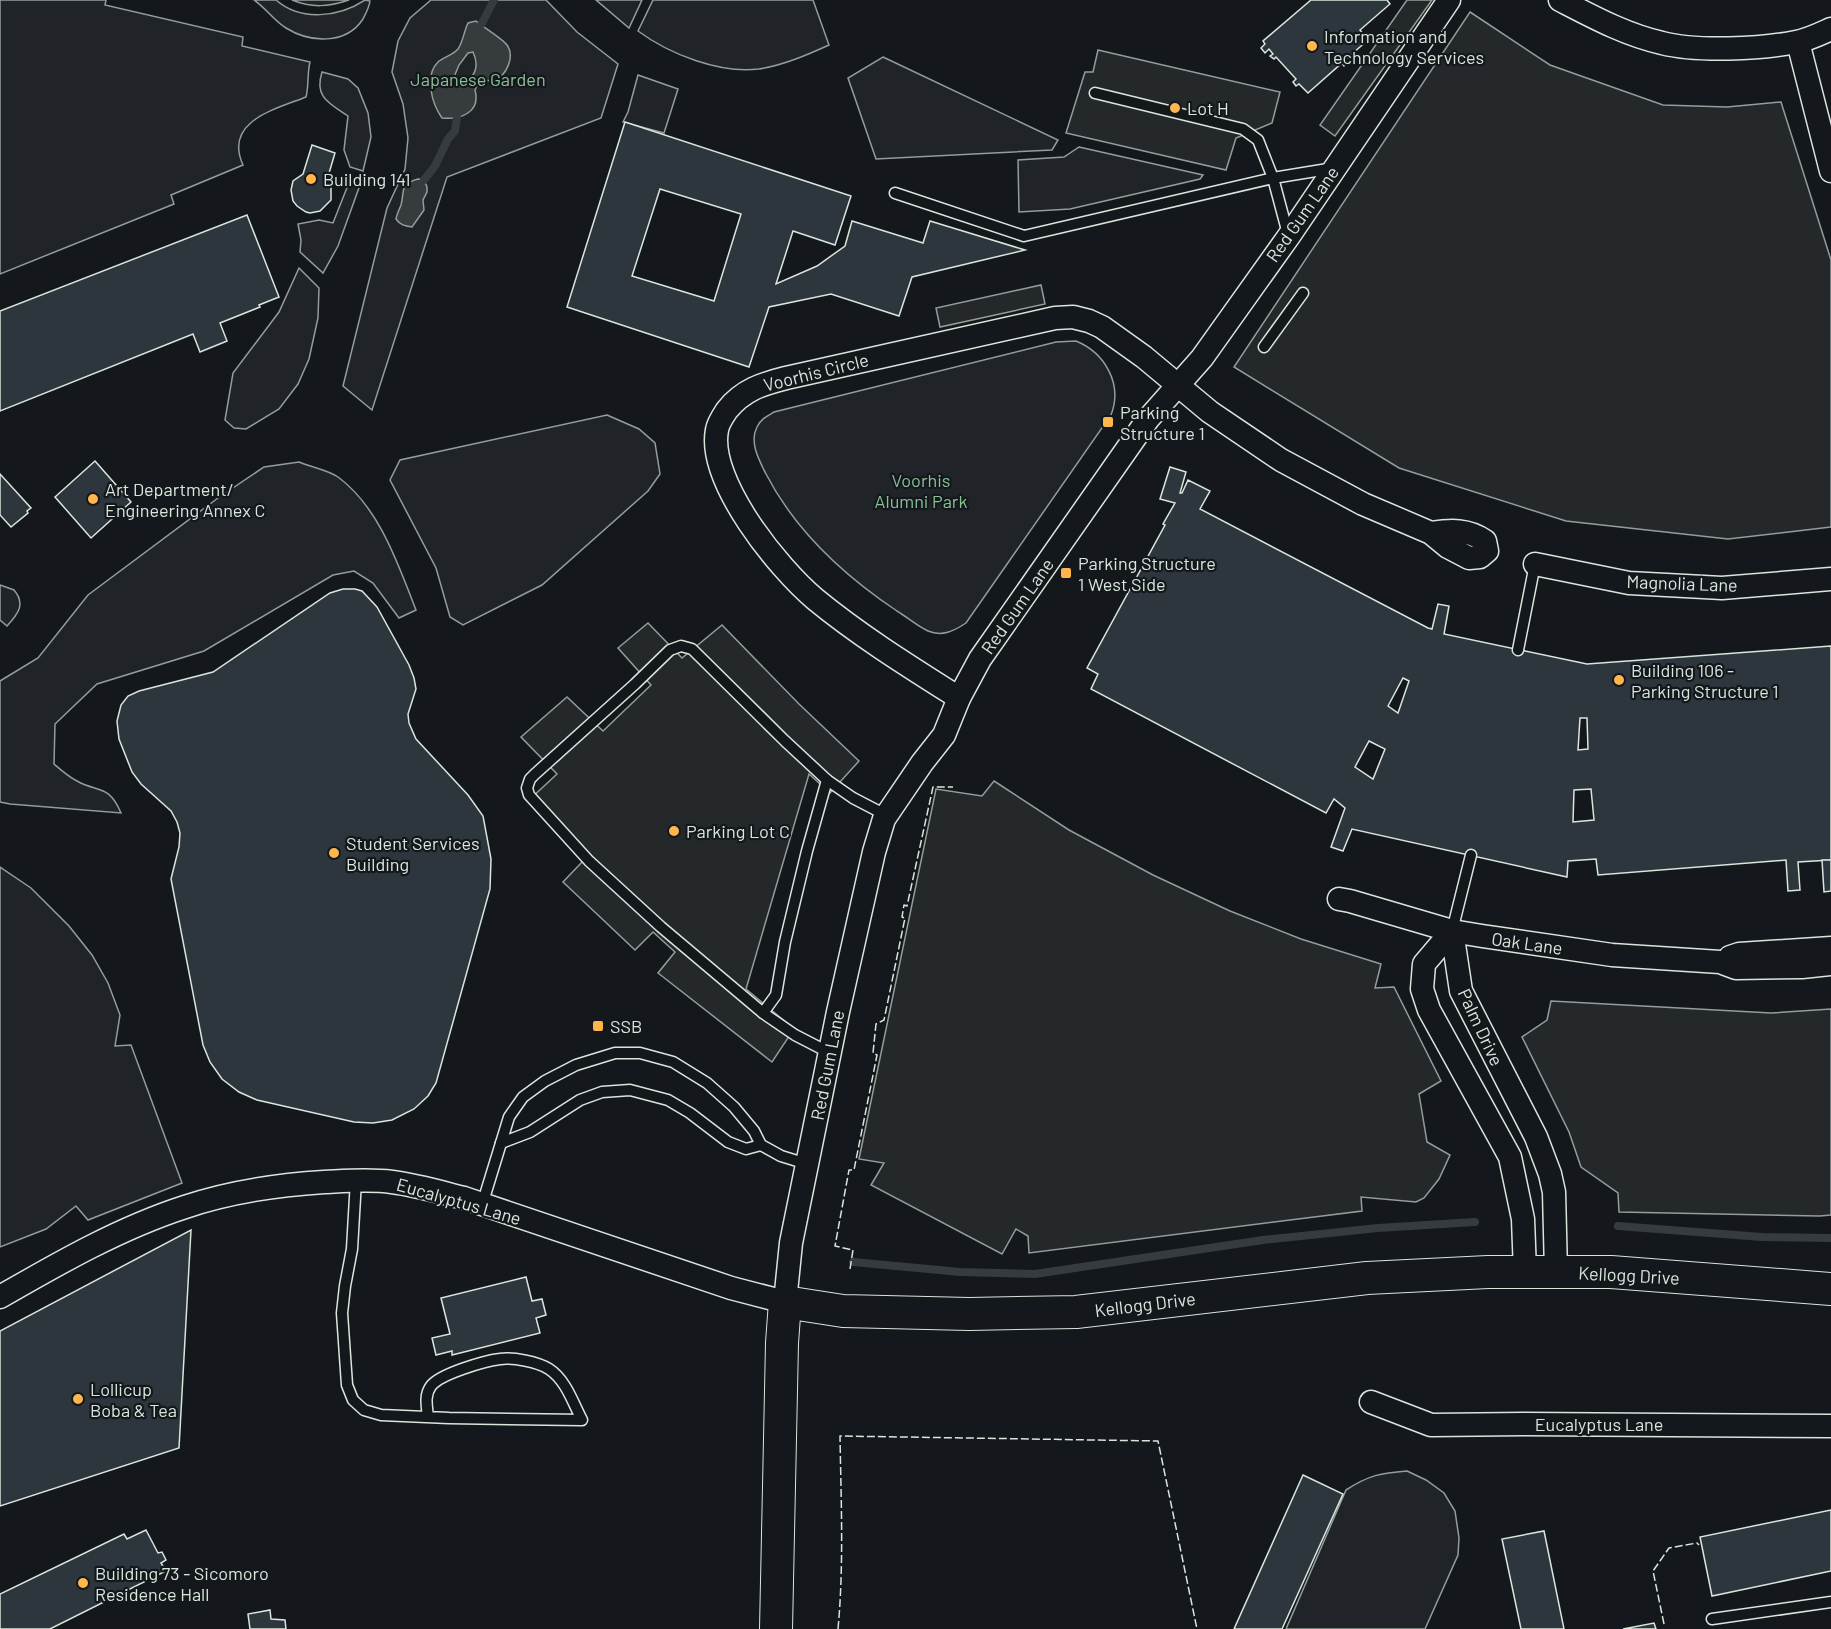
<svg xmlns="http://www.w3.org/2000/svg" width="1831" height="1629" viewBox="0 0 1831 1629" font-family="Barlow,sans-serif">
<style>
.green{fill:#202428;stroke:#939e99;stroke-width:1.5}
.parking{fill:#24282b;stroke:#939e99;stroke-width:1.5}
.water{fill:#363b3e;stroke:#939e99;stroke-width:1.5;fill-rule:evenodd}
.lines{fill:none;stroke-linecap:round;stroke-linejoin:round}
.stream{stroke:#363b3e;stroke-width:8}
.building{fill:#2c363c;stroke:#d8e6dc;stroke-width:1.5;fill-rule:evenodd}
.lane-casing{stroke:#d8e6dc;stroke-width:13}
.street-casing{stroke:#d8e6dc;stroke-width:25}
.secondary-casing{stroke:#d8e6dc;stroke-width:34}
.lane{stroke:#14181c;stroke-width:10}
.street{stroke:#14181c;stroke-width:22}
.secondary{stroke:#14181c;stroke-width:32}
.fence{stroke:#d8e6dc;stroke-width:1.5;stroke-dasharray:8 3;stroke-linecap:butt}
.poi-dot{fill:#ffb74d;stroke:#14181c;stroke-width:2}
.labels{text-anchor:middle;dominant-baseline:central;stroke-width:4.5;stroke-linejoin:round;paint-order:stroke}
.poi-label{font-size:18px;fill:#d8e6dc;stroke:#14181c;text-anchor:start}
.park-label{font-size:18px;fill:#8ac095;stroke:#14181c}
.street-label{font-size:18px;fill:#d8e6dc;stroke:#14181c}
</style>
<rect width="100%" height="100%" fill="#14181c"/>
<g class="green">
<path d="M0,0H106L105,5L243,37L242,46L310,62C307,74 309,86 306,97C276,109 223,121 243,165L171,195L174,204L0,274Z"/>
<path d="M254,0H276C301,22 339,17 365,0L370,1C369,8 366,13 363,19C346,45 310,43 286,28C274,21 266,8 254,0Z"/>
<path d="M292,0H349C328,7 312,8 292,0Z"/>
<path d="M431,0H546L577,32L618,64L601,118L447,177L372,410L343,386L387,208L405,169L408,138L403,104L392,72L398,41L410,18Z"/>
<path d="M596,0H642L629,28Z"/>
<path d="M653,0H813L829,45C807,55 784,65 759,69C720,74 669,54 638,31Z"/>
<path d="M883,57L1058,140L1052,150L876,159L848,78Z"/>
<path d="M322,72L348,79L358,88L368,113L371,137L363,171L350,167L344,150L348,116C329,103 314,97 322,72Z"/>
<path d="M638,75L678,89L664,133L623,122L628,112Z"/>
<path d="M1079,147L1203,175L1200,179L1070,209L1019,212L1018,160L1064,157Z"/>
<path d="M350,180L360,185L338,246L323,273L300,252L301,240L298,224L319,220L333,223Z"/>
<path d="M299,268L319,288L318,318L309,359L298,384L279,409L246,429L234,428L225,420L233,373L279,312Z"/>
<path d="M1076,341C1105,353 1123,384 1111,415L966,623C954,631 942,637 928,631C917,626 907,617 897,611C843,575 796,532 766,474C759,460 749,442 757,427C761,419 767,416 774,412L1056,342Z"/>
<path d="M607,415L639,429L655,443L660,474L648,491L542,585L463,625L450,617L436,568L390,480L400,460Z"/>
<path d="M299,462C311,467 328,470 338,477C379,507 398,564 416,610L399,618L373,583L354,571L333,575L204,651L97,684L55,724L54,764C61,770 69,777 77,781C98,793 109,784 121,813L10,804L0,802V681L38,658L88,595L218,498L264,467Z"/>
<path d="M0,585L14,590C26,604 18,614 7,626L0,620Z"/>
<path d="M0,867L31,888L69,926L92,955L108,983L120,1015L115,1046L131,1045L182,1183L88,1220L76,1206L46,1229L0,1247Z"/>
<path d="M1407,1471L1426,1480L1444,1493L1455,1511L1459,1538L1458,1555L1425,1629H1286L1346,1490C1369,1475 1381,1473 1407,1471Z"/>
</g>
<g class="parking">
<path d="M1407,0H1432L1335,136L1320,125Z"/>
<path d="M1470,12L1550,65L1663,105L1727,107L1781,102L1831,260V527L1728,539L1566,521L1399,468L1234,367Z"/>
<path d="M1098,50L1280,92L1272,123L1236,138L1226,170L1066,133L1085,72H1093Z"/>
<path d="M1041,285L1045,304L940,327L936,308Z"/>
<path d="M648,623L682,658L722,625L799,704L859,761L830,793L809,774L746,989L794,1029L772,1062L658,973L675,952L653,932L635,950L563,882L583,861L529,800L557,774L521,737L567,697L603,731L651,685L618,648Z"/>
<path d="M994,781L1069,830L1153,875L1230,911L1301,939L1381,964L1375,988L1394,987L1441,1081L1419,1094L1427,1142L1450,1155L1439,1179L1424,1198L1416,1202L1361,1197L1362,1211L1029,1253L1028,1236L1016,1229L1002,1254L871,1185L884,1163L859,1159L936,789L982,796Z"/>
<path d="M1551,1001L1771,1013L1831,1009V1215L1820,1216L1619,1212L1618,1193L1581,1167L1569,1132L1522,1037L1547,1020Z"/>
</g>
<g class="water">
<path d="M476,21C483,27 503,39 507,45C515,56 507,76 494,80C490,81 484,80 480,80L475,90C481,112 461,120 442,118C432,104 424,76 438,62C444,57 453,55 458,49C463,42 464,31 468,23ZM473,52C480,67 475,79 459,85L458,79L454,77L459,65L468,53Z"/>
<path d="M418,179L424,180L427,187V192L423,200L424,210L412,227C405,226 400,225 396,219C397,214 399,210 401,205C405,190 399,184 418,179Z"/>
</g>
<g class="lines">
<g class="stream">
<path d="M481,25L494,0"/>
<path d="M424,180L435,166L448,139L455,131L457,118"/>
<path d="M1618,1226L1762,1237L1831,1238"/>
<path d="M853,1262L960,1272L1035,1274L1263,1240L1378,1228L1475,1222"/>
</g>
</g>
<g class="building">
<path d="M1311,0H1387L1390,4L1360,30L1368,40L1345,60L1348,63L1344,66L1342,63L1308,93L1299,84L1296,86L1293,82L1296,79L1276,57L1274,59L1270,56L1273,54L1269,49L1265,53L1261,48L1265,44L1263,41Z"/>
<path d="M625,122L851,196L835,245L793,231L776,284L817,266L845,246L852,221L923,243L930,221L1025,250L912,277L899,316L831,294L769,307L749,367L567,307ZM660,189L741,214L714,301L632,276Z"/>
<path d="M312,145L335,153L327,180L331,187V200L320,211L310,213L306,212L297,206L293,201L291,190L293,181L303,174Z"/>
<path d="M247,215L279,297L259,305L260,307L220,323L227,341L200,352L193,334L0,411V311Z"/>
<path d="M95,461L131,502L91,538L55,497Z"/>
<path d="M1170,467L1186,472L1180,493H1182L1188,480L1210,491L1200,509L1428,628L1432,629L1438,604L1449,606L1444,634L1587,664L1831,646V860L1798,862L1800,890L1788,891L1786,860L1598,875L1596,859L1568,861L1567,877L1352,829L1343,851L1331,847L1345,808L1334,799L1326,813L1091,689L1098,674L1087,668L1165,525L1163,524L1175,503L1160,499ZM1403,678L1409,681L1398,713L1388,706ZM1580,718H1587L1588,749L1578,750ZM1369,741L1385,749L1373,779L1355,767ZM1591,789L1594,820L1573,822L1574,790Z"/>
<path d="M0,474L31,508L27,511L28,513L11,527L0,515Z"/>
<path d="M343,589H355L362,591L377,607L409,665L414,678L416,689L408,714L409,723L416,739L468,795L483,816L491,859L490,889L436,1083L428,1096L414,1109L392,1120L373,1123L354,1122L257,1100L239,1092L222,1079L210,1062L203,1045L171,879L179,847L180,833L177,822L171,811L141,784L132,772L119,739L117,721L121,705L128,696L139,691L213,672L330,593Z"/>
<path d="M1822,860H1831V891L1824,892Z"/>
<path d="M191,1230L179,1448L0,1506V1331Z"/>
<path d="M526,1277L532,1301L542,1299L546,1315L536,1318L540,1333L452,1355V1351L436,1355L432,1338L450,1334L441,1298Z"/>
<path d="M1303,1475L1343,1494L1282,1629H1234Z"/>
<path d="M1831,1510V1571L1712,1596L1700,1537Z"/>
<path d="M146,1530L158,1553L162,1552L166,1560L161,1563L166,1571L50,1629H0V1594L124,1534L127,1539Z"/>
<path d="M1544,1531L1564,1629H1521L1502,1539Z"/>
<path d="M270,1610L271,1619L285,1620L286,1629H250L248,1614Z"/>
<path d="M1654,1623L1656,1629H1623Z"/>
</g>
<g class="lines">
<defs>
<g id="lane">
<path d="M895,193L1024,236L1273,178L1258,140L1243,129L1095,93"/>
<path d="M1288,234L1273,178L1334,168"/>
<path d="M1264,347L1303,293"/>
<path d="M1518,650L1535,564"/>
<path d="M1452,931L1471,855"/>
<path d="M763,1013L776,995L785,942L807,851L827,780"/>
<path d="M830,1053L795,1035L763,1013L661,927L589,861L529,795L527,788L530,779L535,774L635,684L670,650L681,646L692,649L785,741L827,780L853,798L878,811L884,819"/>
<path d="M501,1143L530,1132L580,1100L602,1092L630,1090L668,1100L690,1113L728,1142L746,1149L761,1145"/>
<path d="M356,1180L352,1249L345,1286L342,1313L347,1385L353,1400L364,1410L381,1415L449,1418L582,1420C573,1403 566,1380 549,1369C538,1362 513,1357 500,1359C484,1361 440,1374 431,1386C424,1395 427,1407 428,1417"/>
<path d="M482,1205L509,1117L523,1097L545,1081L576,1065L615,1053H640L673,1062L707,1083L734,1107L754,1131L761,1145L781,1156L807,1164"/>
<path d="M1712,1619L1831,1602"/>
</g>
<g id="street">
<path d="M1560,0C1593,17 1626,35 1662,43C1697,52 1761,49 1796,42C1808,40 1820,34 1831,29"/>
<path d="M1798,42L1831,171"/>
<path d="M1535,564L1629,583L1722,588L1831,579"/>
<path d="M959,698C910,667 860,636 815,599C779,569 707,481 717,430C718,423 723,416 727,410C743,390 762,384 786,378L1055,318L1073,317L1089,321L1102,327L1144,357L1210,412L1281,460L1363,504L1431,533L1448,547L1469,558L1480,557L1487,551L1485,541C1468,529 1451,530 1431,533"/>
<path d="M1339,899L1350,901L1452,931L1482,936L1612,955L1720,962L1736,968L1802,967L1831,964"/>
<path d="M1452,931L1424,964L1422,989L1429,1010L1510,1157L1523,1219L1525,1272"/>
<path d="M1452,931L1461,991L1536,1137L1550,1174L1554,1192L1556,1272"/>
<path d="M1730,957L1739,954L1831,948"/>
<path d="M0,1297C59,1263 120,1228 185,1207C229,1192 277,1185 324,1182C346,1181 370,1179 392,1182C416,1185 440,1192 464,1198L731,1288L785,1302L791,1243L838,1012L874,852L884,819L922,763L944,735L959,698L980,659L1148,419L1202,358L1289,236L1449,0"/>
<path d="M1371,1402L1431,1425L1524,1424L1831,1426"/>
</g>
<path id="secondary" d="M776,1629L782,1343L785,1302L843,1311L969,1314L1076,1312L1367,1278L1488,1272H1611L1831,1289"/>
</defs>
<use href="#lane" class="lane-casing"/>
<use href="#street" class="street-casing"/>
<use href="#secondary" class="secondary-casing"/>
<use href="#lane" class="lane"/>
<use href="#street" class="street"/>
<use href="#secondary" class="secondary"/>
<g class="fence">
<path d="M850,1269L853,1250L835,1246L849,1170H854L877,1055L873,1053L876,1024L884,1020L905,918L902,917L904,905L907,906L933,787H953"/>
<path d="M1664,1624L1653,1571L1669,1548L1697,1543L1699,1545"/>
<path d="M838,1629C844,1565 841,1500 840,1436L1158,1441L1197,1629"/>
</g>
</g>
<g class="poi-dot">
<circle cx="1312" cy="46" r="6"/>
<circle cx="1175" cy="108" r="6"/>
<circle cx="311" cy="179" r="6"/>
<rect x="1102" y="416" width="12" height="12" rx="3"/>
<circle cx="93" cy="499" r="6"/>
<rect x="1060" y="567" width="12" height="12" rx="3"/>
<circle cx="1619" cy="680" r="6"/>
<circle cx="674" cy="831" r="6"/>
<circle cx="334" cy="853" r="6"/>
<rect x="592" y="1020" width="12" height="12" rx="3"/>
<circle cx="78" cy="1399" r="6"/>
<circle cx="83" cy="1583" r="6"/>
</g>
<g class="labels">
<g class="poi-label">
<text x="1324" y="36">Information and<tspan x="1324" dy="21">Technology Services</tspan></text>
<text x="1187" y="108">Lot H</text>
<text x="323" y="179">Building 141</text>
<text x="1120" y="412">Parking<tspan x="1120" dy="21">Structure 1</tspan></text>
<text x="105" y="489">Art Department/<tspan x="105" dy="21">Engineering Annex C</tspan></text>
<text x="1078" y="563">Parking Structure<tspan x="1078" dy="21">1 West Side</tspan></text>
<text x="1631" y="670">Building 106 -<tspan x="1631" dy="21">Parking Structure 1</tspan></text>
<text x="686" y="831">Parking Lot C</text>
<text x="346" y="843">Student Services<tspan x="346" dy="21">Building</tspan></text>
<text x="610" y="1026">SSB</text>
<text x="90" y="1389">Lollicup<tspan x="90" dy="21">Boba &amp; Tea</tspan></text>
<text x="95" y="1573">Building 73 - Sicomoro<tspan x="95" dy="21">Residence Hall</tspan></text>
</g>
<g class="park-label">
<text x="478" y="79">Japanese Garden</text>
<text x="921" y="480">Voorhis<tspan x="921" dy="21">Alumni Park</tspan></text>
</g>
<g class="street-label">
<text transform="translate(1302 214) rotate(-55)">Red Gum Lane</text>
<text transform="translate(816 372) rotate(-14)">Voorhis Circle</text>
<text transform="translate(1682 583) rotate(2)">Magnolia Lane</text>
<text transform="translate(1017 606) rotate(-55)">Red Gum Lane</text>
<text transform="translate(1527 943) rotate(8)">Oak Lane</text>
<text transform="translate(1481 1027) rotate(65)">Palm Drive</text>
<text transform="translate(827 1065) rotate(-79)">Red Gum Lane</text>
<text transform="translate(459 1201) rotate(16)">Eucalyptus Lane</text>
<text transform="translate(1629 1275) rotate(3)">Kellogg Drive</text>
<text transform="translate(1145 1304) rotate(-7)">Kellogg Drive</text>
<text x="1599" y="1424">Eucalyptus Lane</text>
</g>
</g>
</svg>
